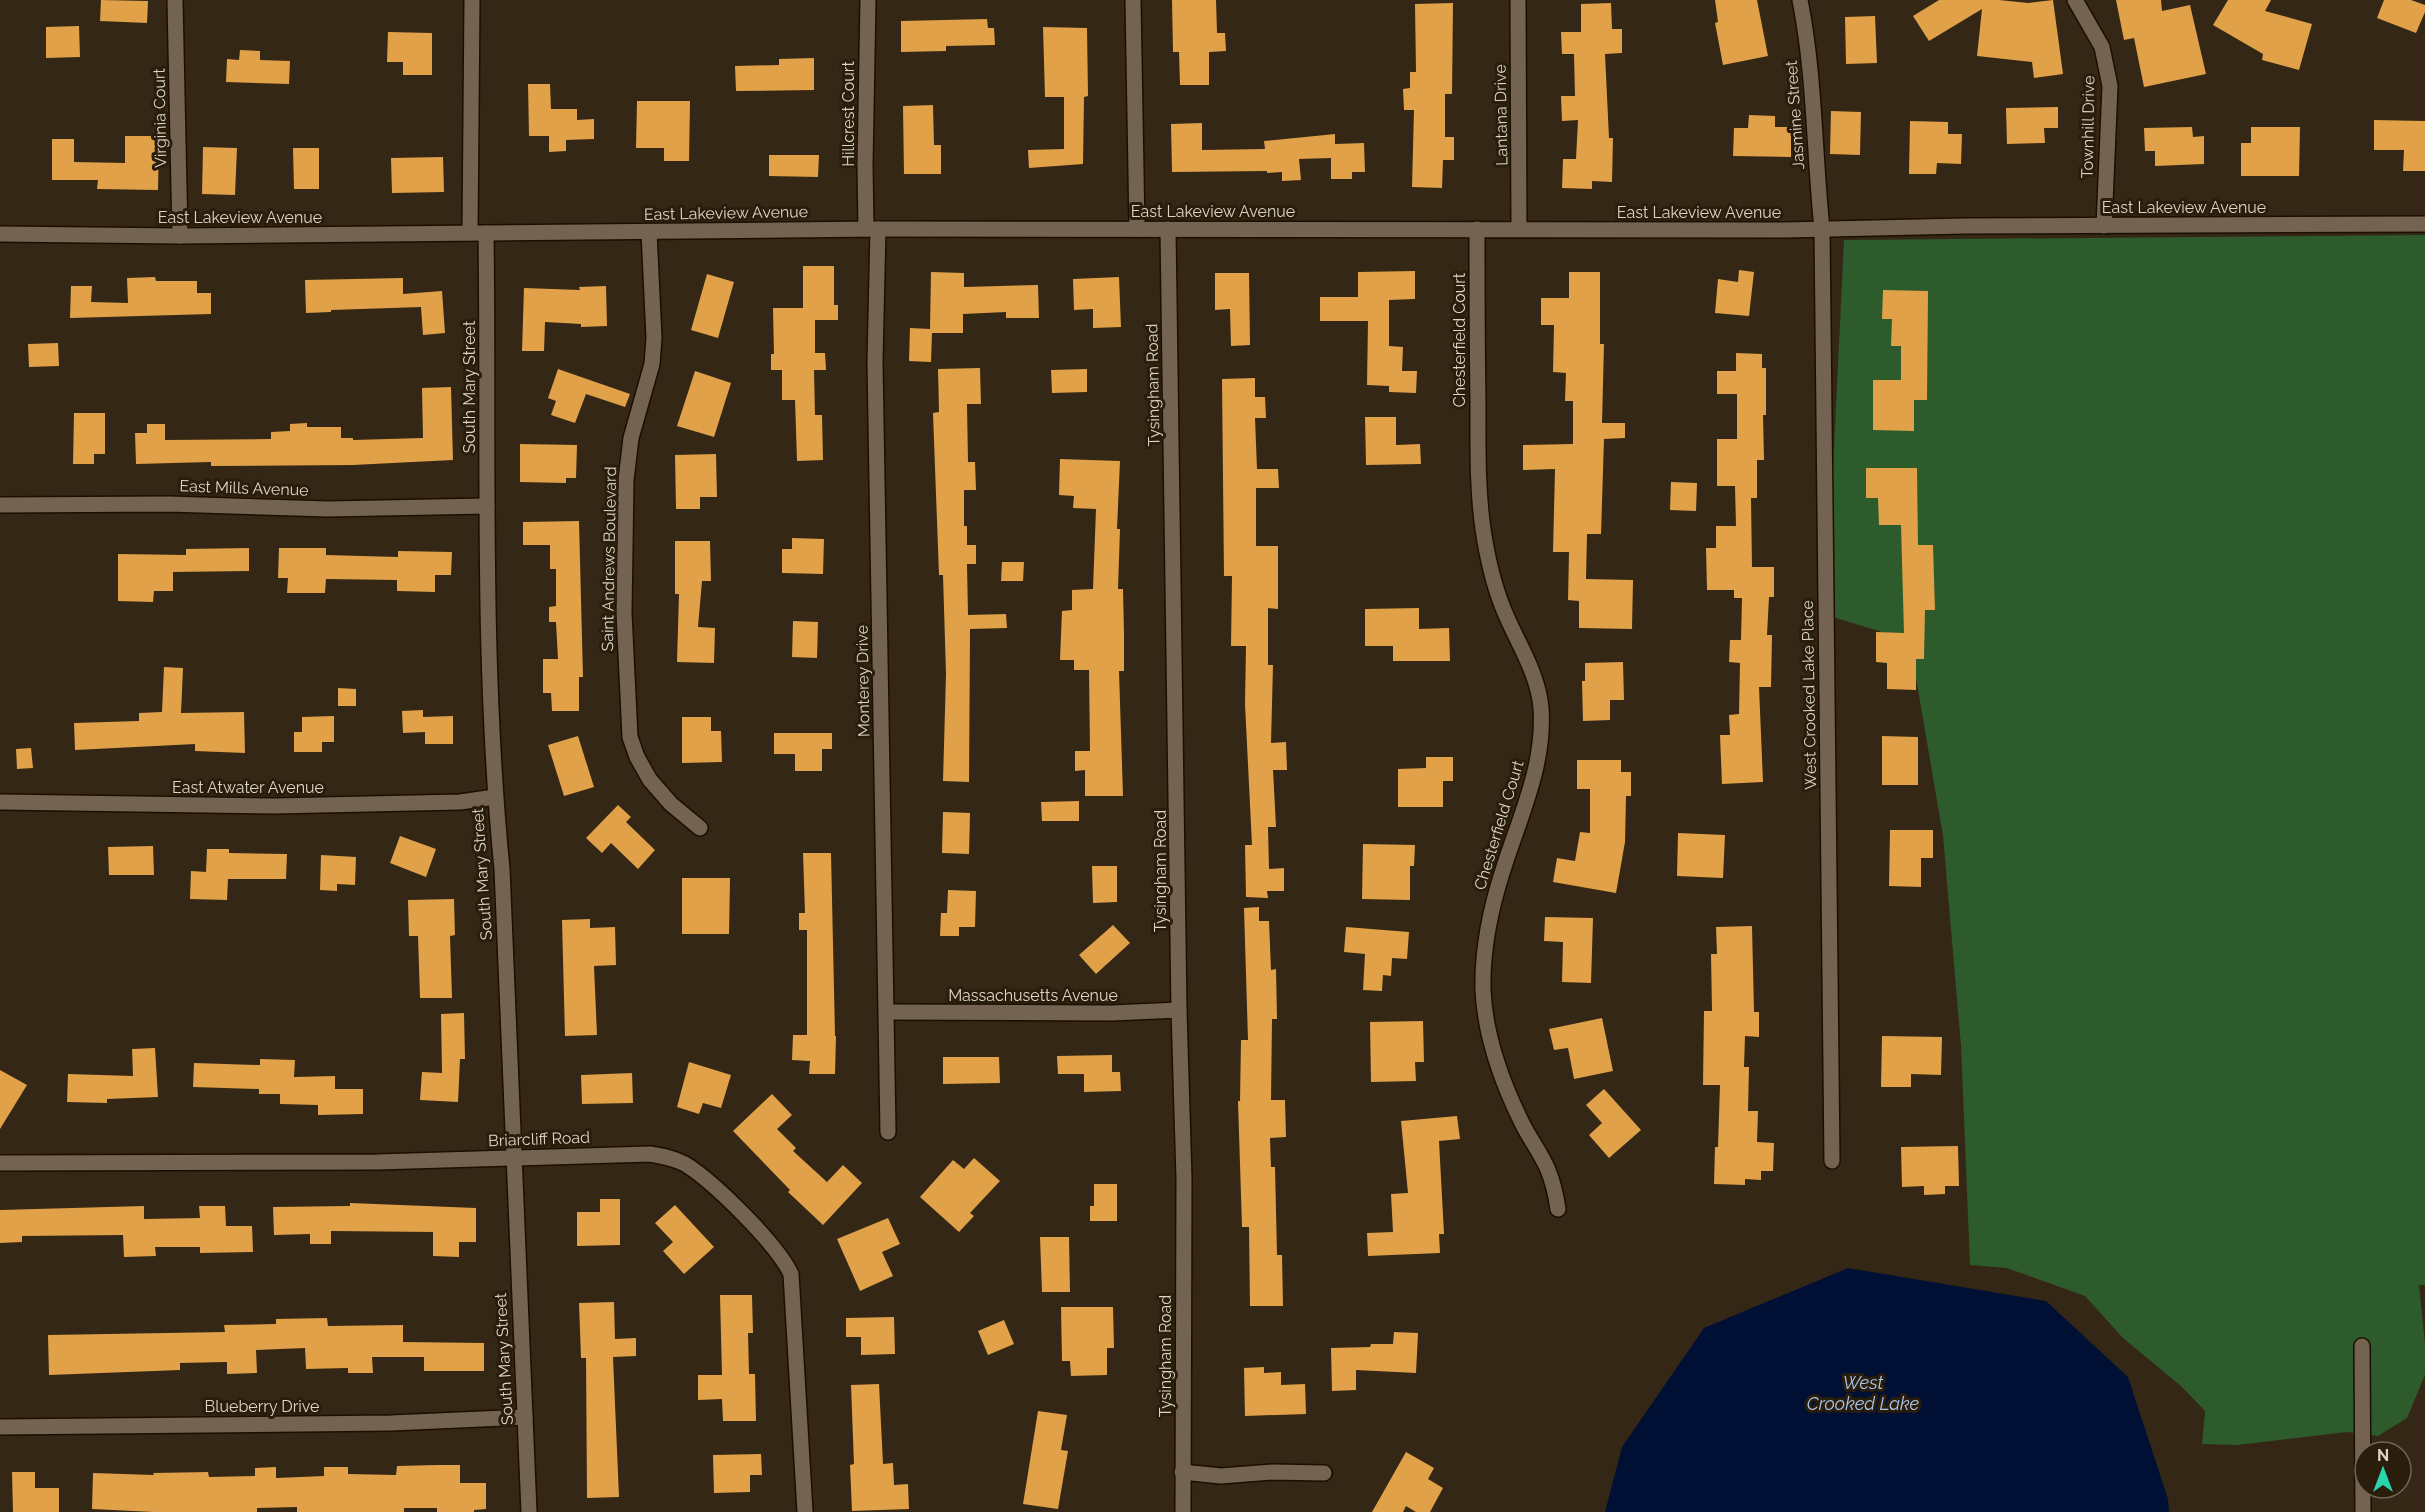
<svg xmlns="http://www.w3.org/2000/svg" width="2425" height="1512" viewBox="0 0 2425 1512" font-family="Raleway,sans-serif">
<style>
.green{fill:#2d5b2c}
.water{fill:#001034}
.building{fill:#e0a149}
.lines{fill:none;stroke-linecap:round;stroke-linejoin:round}
.minor-casing{stroke:#1c0f01;stroke-width:18}
.minor{stroke:#736350;stroke-width:15}
.labels{text-anchor:middle;dominant-baseline:central;stroke-width:6;stroke-linejoin:round;paint-order:stroke}
.street-label{font-size:16px;fill:#ddd4c9;stroke:#2a1d0b}
.water-label{font-size:18px;font-style:italic;fill:#acc7ee;stroke:#2a1d0b}
</style>
<rect width="100%" height="100%" fill="#352715"/>
<path class="green" d="M2425,235V1285H2419L2425,1344V1375L2407,1418L2378,1436L2347,1432L2237,1445L2202,1444L2205,1411L2181,1386L2123,1338L2085,1296L2007,1268L1970,1265L1961,1046L1943,836L1913,660L1892,635L1826,615L1844,240Z"/>
<path class="water" d="M1848,1268L2046,1301L2128,1377L2168,1499L2169,1512H1605L1622,1447L1704,1328Z"/>
<g class="building">
<path d="M101,0L148,1L147,23L100,21Z"/>
<path d="M1172,0H1216L1217,33H1225L1226,51L1209,52V85H1180L1179,52H1173Z"/>
<path d="M1715,0H1757L1768,56L1723,65L1715,23L1718,22Z"/>
<path d="M1939,0H1999L2028,3L2053,0L2063,74L2034,78L2032,62L1977,56L1982,9L1929,41L1913,16Z"/>
<path d="M2116,0H2161L2162,11L2190,5L2206,74L2144,87L2134,38L2124,40Z"/>
<path d="M2228,0H2271L2265,11L2312,24L2299,70L2262,60L2263,54L2213,25Z"/>
<path d="M2384,0H2411L2425,5V12L2416,33L2377,18Z"/>
<path d="M1453,3L1452,94H1445V137H1454V160H1443L1442,188L1412,187L1414,110H1404L1403,89L1410,88V72H1416L1415,4Z"/>
<path d="M1611,3L1612,29H1622V53L1605,54L1609,138H1613L1612,182L1592,181V189L1562,188L1563,159H1576L1578,120L1562,121L1561,96H1575L1574,54H1562L1561,32H1581V4Z"/>
<path d="M1875,16L1877,63L1846,64L1845,17Z"/>
<path d="M987,19L988,28H994L995,45L946,46V51L901,52V21Z"/>
<path d="M79,26L80,57L46,58V27Z"/>
<path d="M1043,27L1087,28L1088,96L1084,97L1083,164L1029,168L1028,150L1064,149V97H1045Z"/>
<path d="M388,32L432,33V75H403V62H387Z"/>
<path d="M240,50L260,51V60L290,61L289,84L226,82L227,59L239,60Z"/>
<path d="M814,58V90L736,91L735,66L779,65V59Z"/>
<path d="M528,84H550L551,109H577V120L594,119V139L566,140V151L549,152V136H529Z"/>
<path d="M637,101H690L689,161H664V148H636Z"/>
<path d="M933,105L934,145H941V174H904L903,106Z"/>
<path d="M2058,107V128H2044L2045,143L2007,144L2006,108Z"/>
<path d="M1831,111L1861,112L1860,155L1830,154Z"/>
<path d="M1749,115L1775,116V127H1791V157L1733,156L1734,128H1748Z"/>
<path d="M2374,120L2425,121V171H2403L2404,150H2374Z"/>
<path d="M1910,121L1948,122V134H1962L1961,164L1937,163L1936,174H1909Z"/>
<path d="M1202,123V150L1265,149L1264,141L1335,134V144L1364,143L1365,172H1352V179H1331V158L1299,159L1301,180L1282,181V172L1267,173V171L1172,172L1171,124Z"/>
<path d="M2192,127L2193,137L2204,136V164L2155,166V151H2145L2144,128Z"/>
<path d="M2251,127H2300L2299,176H2241V143H2251Z"/>
<path d="M125,136H159L158,190L97,189L98,180H52V139H74V162L125,163Z"/>
<path d="M203,147L237,148L235,195L202,194Z"/>
<path d="M293,148H319V189H294Z"/>
<path d="M769,155H819L818,177L769,176Z"/>
<path d="M443,157L444,192L392,193L391,158Z"/>
<path d="M803,266H834V305H838V320H815V353H825L826,370H814L815,415H822L823,460L797,461L795,400H782V370H771V354H774L773,308H803Z"/>
<path d="M1739,270L1754,272L1749,316L1715,313L1718,279L1738,282Z"/>
<path d="M1415,271V299L1389,300V346L1403,347L1402,371H1417L1416,393L1389,392V386L1367,385L1368,321H1320V297H1358V272Z"/>
<path d="M931,272L964,273V287L1038,285L1039,318H1006V312L963,314V333H932L931,362L909,361L910,328L930,329Z"/>
<path d="M1569,272H1600V344H1604L1602,423H1625V438L1604,439L1601,534H1587L1586,579L1633,580L1632,629L1579,628V601L1568,600L1569,552H1553L1555,469L1523,470V445L1573,444V401H1565L1566,373L1553,372L1554,325H1541V298H1569Z"/>
<path d="M1215,273H1249L1250,345L1231,346L1230,309L1215,310Z"/>
<path d="M707,274L734,282L718,338L691,330Z"/>
<path d="M155,277L156,281H197V293H211V314L70,318L71,286H92L91,302L128,303L127,278Z"/>
<path d="M1119,277L1121,327L1093,328V309L1074,310L1073,279Z"/>
<path d="M403,278V294L442,291L445,333L423,335L421,307L331,310V312L306,313L305,280Z"/>
<path d="M606,286L607,326L581,327V324L545,322L544,351H522L524,288L580,290L579,287Z"/>
<path d="M1883,290L1928,291L1927,400H1914V431L1873,430V380H1901V346H1891L1892,319H1882Z"/>
<path d="M58,343L59,366L29,367L28,344Z"/>
<path d="M1736,353L1762,354V368H1766V415H1763L1764,460H1757V498H1751L1752,567H1774V597H1769L1767,635H1772L1771,687H1759L1763,782L1722,784L1720,735H1730L1729,715L1739,714L1740,663L1729,662L1730,640H1741L1742,598H1734V590H1707L1706,548H1716V526H1736L1735,486H1717V439H1737V394H1717V371H1736Z"/>
<path d="M980,368L981,404H967L968,462H975L976,490H964V526H967V545H976V564H967L968,615L1006,614L1007,628L970,629L969,782L943,781L946,674L943,575H939L933,413L939,412L938,369Z"/>
<path d="M558,369L630,394L625,407L586,394L575,423L551,415L556,401L548,398Z"/>
<path d="M1087,369V392L1052,393L1051,370Z"/>
<path d="M695,371L731,383L714,437L677,426Z"/>
<path d="M1255,378V397H1265L1266,418H1255L1257,469H1278L1279,488H1256V546H1278V609L1268,608V665H1273L1271,743L1286,742L1287,770H1273L1276,827H1268L1269,869L1284,868V891H1267L1268,898L1246,897L1245,845H1252L1245,704L1246,646H1231L1232,576H1224L1222,379Z"/>
<path d="M451,387L453,460L353,465L211,466V462L136,464L135,433H147V424H165V440L271,439V432L290,431V424L307,423V427H341V438H353V440L423,438L422,388Z"/>
<path d="M74,413H105V454H94V464H73Z"/>
<path d="M1365,417H1396V445L1420,444L1421,464L1366,465Z"/>
<path d="M520,444L577,445L576,478H566V483L520,482Z"/>
<path d="M716,454L717,497H700V509H676L675,455Z"/>
<path d="M1060,459L1120,461L1117,529H1120L1118,589H1123L1124,634V671H1119L1123,796H1085V770L1075,771V751H1090L1089,670H1074V660H1060L1062,611L1072,610V590L1093,589L1096,509L1073,508L1074,496L1059,495Z"/>
<path d="M1866,468H1917L1918,545H1933L1935,610H1925L1924,659H1916V690L1887,689V663L1876,662V632L1904,633L1901,525H1879L1878,498H1866Z"/>
<path d="M1671,482L1697,483L1696,511L1670,510Z"/>
<path d="M579,521L583,677H579V711H552L551,693H543V659H558L556,622H549V607L556,606V569H550V545H523V522Z"/>
<path d="M792,538L824,539L823,574L782,573V549H792Z"/>
<path d="M675,541H710L711,581H702L698,627L715,628L714,663L677,662L679,594H675Z"/>
<path d="M249,548V571L173,572V591H154L153,602L118,601V554L186,555V549Z"/>
<path d="M279,548H326V555L398,557V551L452,552L451,575H435V592L397,591V580L326,579L325,593H287L288,578H278Z"/>
<path d="M1002,562H1024L1023,581H1001Z"/>
<path d="M1419,608V629L1449,628L1450,661H1393V646H1365V609Z"/>
<path d="M793,621L818,622L817,658L792,657Z"/>
<path d="M1623,662L1624,700H1610V720L1583,721L1582,681H1585V663Z"/>
<path d="M164,667L183,668L181,713L244,712L245,753L195,751V744L75,750L74,723L139,721V713L162,712Z"/>
<path d="M338,688L356,689V706H338Z"/>
<path d="M423,710V717L453,716V744H425V732L403,733L402,711Z"/>
<path d="M334,716V742H322V752H294V732H302V717Z"/>
<path d="M682,717H711V731H721L722,762L682,763Z"/>
<path d="M774,733H832V749H822V771H795V754H774Z"/>
<path d="M578,736L594,787L564,796L548,745Z"/>
<path d="M1882,736L1918,737V785H1882Z"/>
<path d="M31,748L33,768L17,769L16,749Z"/>
<path d="M1426,757H1453V781H1443V807H1398V769L1426,768Z"/>
<path d="M1577,760H1621V772H1631V796H1626L1625,842L1616,893L1553,882L1557,858L1575,861L1580,832L1590,833V789H1577Z"/>
<path d="M1079,801V821H1042L1041,802Z"/>
<path d="M618,805L631,817L626,822L655,850L638,869L611,843L602,853L586,838Z"/>
<path d="M943,812L970,813L969,854L942,853Z"/>
<path d="M1890,830H1933V858H1921V887L1889,886Z"/>
<path d="M1678,833L1725,835L1723,878L1677,876Z"/>
<path d="M400,836L436,849L426,877L390,863Z"/>
<path d="M1363,844L1415,845L1414,866H1410V900L1362,899Z"/>
<path d="M153,846L154,875H109L108,847Z"/>
<path d="M207,849H229V853L287,854L286,879H228L227,900L190,899L191,871L206,872Z"/>
<path d="M803,853H831L835,1036H836L835,1074H809L810,1061L792,1060L793,1035H807V930H799V913H805Z"/>
<path d="M321,855L356,857L355,885L337,884V891L320,890Z"/>
<path d="M1092,866H1117V902L1093,903Z"/>
<path d="M682,878H730L729,934H682Z"/>
<path d="M948,890L976,891L975,927H959V936H940L941,913H947Z"/>
<path d="M454,899L455,935L450,936L452,998H420L418,936H409L408,900Z"/>
<path d="M1259,907V921H1269L1271,970L1276,969L1277,1019H1272L1271,1100H1285L1286,1137L1270,1138L1271,1167H1275L1277,1255H1282L1283,1306H1250L1249,1227H1242L1238,1101H1240L1241,1040H1248L1244,908Z"/>
<path d="M1545,917L1593,918L1591,983L1562,982L1563,942L1544,941Z"/>
<path d="M590,919V928L615,927L616,965L594,966L597,1035L565,1036L562,920Z"/>
<path d="M1113,925L1130,943L1096,974L1079,955Z"/>
<path d="M1752,926L1754,1012H1759V1037L1745,1036L1744,1067H1749L1748,1111H1758L1757,1142L1774,1143L1773,1171H1761V1180L1745,1179V1185L1714,1184L1715,1147H1718L1720,1085H1703L1704,1011H1712L1711,954H1717L1716,927Z"/>
<path d="M1346,927L1409,932L1407,959L1392,958L1391,976L1383,975L1382,991L1363,990L1365,954L1344,952Z"/>
<path d="M464,1013L465,1059H460L458,1102L420,1100L422,1072L442,1073L441,1014Z"/>
<path d="M1602,1018L1613,1071L1574,1079L1568,1048L1554,1050L1549,1029Z"/>
<path d="M1423,1021L1424,1062H1415L1416,1081L1371,1082L1370,1022Z"/>
<path d="M1882,1036L1942,1037L1941,1075L1911,1074V1087H1881Z"/>
<path d="M155,1048L158,1097L107,1099V1103L67,1102L68,1074L133,1076L132,1049Z"/>
<path d="M1112,1055V1072H1120L1121,1091L1084,1092V1074H1058L1057,1056Z"/>
<path d="M943,1057H999L1000,1083L943,1084Z"/>
<path d="M260,1059L295,1060L294,1077L335,1076V1089H363V1114L318,1115V1105L280,1104V1094H259V1089L193,1087L194,1063L260,1065Z"/>
<path d="M689,1062L731,1075L721,1108L703,1103L699,1114L677,1107Z"/>
<path d="M0,1070L27,1085L0,1129Z"/>
<path d="M632,1073L633,1103L582,1104L581,1075Z"/>
<path d="M1604,1089L1641,1130L1609,1158L1589,1135L1602,1123L1586,1105Z"/>
<path d="M772,1094L792,1115L777,1129L796,1148L793,1151L827,1182L843,1165L862,1183L823,1225L788,1192L790,1190L733,1131Z"/>
<path d="M1457,1116L1460,1139L1439,1141L1444,1234H1439L1440,1253L1368,1256L1367,1233L1393,1232L1391,1194L1408,1193L1401,1121Z"/>
<path d="M1958,1146L1959,1186H1945V1194L1924,1195V1186L1902,1187L1901,1147Z"/>
<path d="M974,1158L1000,1181L970,1213L974,1216L959,1232L920,1197L953,1160L964,1169Z"/>
<path d="M1094,1184H1117V1221H1090V1206H1094Z"/>
<path d="M600,1199H620V1245L577,1246V1212H600Z"/>
<path d="M350,1203L476,1208V1242H459V1257L433,1256V1232L331,1231V1244H310V1234L274,1235L273,1207L350,1206Z"/>
<path d="M675,1205L714,1247L684,1274L663,1251L673,1242L655,1223Z"/>
<path d="M144,1206V1219L200,1218L199,1206H225L226,1226H252L253,1252L200,1253V1247H155L156,1256L124,1257L123,1235L22,1236V1242L0,1243V1210Z"/>
<path d="M888,1218L900,1244L882,1252L893,1276L860,1291L837,1239Z"/>
<path d="M1040,1237H1069L1070,1292H1042Z"/>
<path d="M720,1295H752L753,1333H748L749,1374H755L756,1421H723L722,1399L698,1400V1375H722Z"/>
<path d="M614,1302L615,1339L636,1338V1356L613,1357L619,1497L587,1498L586,1358H581L579,1303Z"/>
<path d="M1061,1307H1113L1114,1348H1107V1375L1071,1376L1070,1361H1062Z"/>
<path d="M894,1317L895,1354L861,1355V1337H846V1318Z"/>
<path d="M327,1318L328,1326L403,1325V1342L484,1343V1371H424V1357H372L373,1373H348V1368L306,1369L305,1348L256,1350L257,1373L227,1374V1362L180,1363V1370L49,1375L48,1335L225,1332L224,1325L276,1324V1319Z"/>
<path d="M1004,1320L1014,1344L988,1355L978,1331Z"/>
<path d="M1394,1332L1418,1333L1416,1373L1356,1370V1390L1332,1391L1331,1348L1370,1347L1371,1344H1393Z"/>
<path d="M1264,1367V1373L1281,1372V1385L1305,1384L1306,1414L1245,1416L1244,1368Z"/>
<path d="M879,1384L883,1464L893,1463L894,1485L908,1484L909,1509L852,1511L850,1465L854,1464L851,1385Z"/>
<path d="M1038,1411L1067,1415L1061,1450L1068,1451L1058,1509L1023,1504Z"/>
<path d="M1406,1452L1434,1468L1428,1479L1443,1488L1430,1512H1416L1406,1506L1403,1512H1372Z"/>
<path d="M761,1454L762,1475H750V1492L714,1493L713,1455Z"/>
<path d="M437,1465H460V1483H486V1509L474,1510V1512H437V1508H404V1512H297V1507L257,1508V1512H154L92,1509L93,1473L154,1475L153,1473L208,1472L209,1477L255,1476V1468L276,1467V1478L324,1476V1467H348V1474L396,1475L397,1466Z"/>
<path d="M12,1472H35V1488H59V1512H13Z"/>
</g>
<g class="lines">
<defs>
<g id="minor">
<path d="M175,0L180,236"/>
<path d="M1133,0L1137,229"/>
<path d="M1518,0L1519,229"/>
<path d="M1800,0C1815,76 1814,152 1822,229L1832,1161"/>
<path d="M2075,0L2102,47L2110,86L2104,226"/>
<path d="M866,229L865,165L868,0"/>
<path d="M878,229L875,362L888,1132"/>
<path d="M1168,229L1179,1010L1184,1179L1183,1512"/>
<path d="M1477,229C1477,287 1477,345 1478,402C1478,445 1477,487 1483,529C1487,556 1493,583 1503,608C1516,641 1538,672 1541,708C1545,765 1520,816 1503,870C1491,907 1482,951 1483,990C1485,1036 1501,1080 1521,1121C1529,1138 1541,1153 1548,1170C1553,1182 1556,1196 1558,1209"/>
<path d="M649,232L654,338L652,364L631,438L626,480L624,613L630,737L637,757L650,780L671,804L700,828"/>
<path d="M470,233L472,0"/>
<path d="M486,233C489,445 481,658 502,869L529,1512"/>
<path d="M0,234L180,236L878,229L1785,230L1964,226L2425,224"/>
<path d="M0,505L169,504L328,509L487,506"/>
<path d="M0,802L274,806L460,802L495,797"/>
<path d="M887,1012L1111,1013L1179,1010"/>
<path d="M0,1163L377,1162L650,1154C662,1156 674,1158 685,1164C714,1182 777,1244 791,1274L805,1512"/>
<path d="M2362,1346L2363,1512"/>
<path d="M0,1427L391,1423L525,1417"/>
<path d="M1182,1472L1221,1476L1273,1472L1324,1473"/>
</g>
</defs>
<use href="#minor" class="minor-casing"/>
<use href="#minor" class="minor"/>
</g>
<g class="labels">
<g class="street-label">
<text transform="translate(848 114) rotate(-90)">Hillcrest Court</text>
<text transform="translate(1501 115) rotate(-91)">Lantana Drive</text>
<text transform="translate(1795 115) rotate(-94)">Jasmine Street</text>
<text transform="translate(160 118) rotate(-91)">Virginia Court</text>
<text transform="translate(2088 127) rotate(-89)">Townhill Drive</text>
<text x="2184" y="207">East Lakeview Avenue</text>
<text x="1213" y="211">East Lakeview Avenue</text>
<text x="1699" y="212">East Lakeview Avenue</text>
<text transform="translate(726 213) rotate(-1)">East Lakeview Avenue</text>
<text x="240" y="217">East Lakeview Avenue</text>
<text transform="translate(1459 340) rotate(-90)">Chesterfield Court</text>
<text transform="translate(1153 385) rotate(-91)">Tysingham Road</text>
<text transform="translate(469 387) rotate(-90)">South Mary Street</text>
<text transform="translate(244 488) rotate(2)">East Mills Avenue</text>
<text transform="translate(609 559) rotate(-89)">Saint Andrews Boulevard</text>
<text transform="translate(863 681) rotate(-91)">Monterey Drive</text>
<text transform="translate(1809 695) rotate(-91)">West Crooked Lake Place</text>
<text x="248" y="787">East Atwater Avenue</text>
<text transform="translate(1499 825) rotate(-73)">Chesterfield Court</text>
<text transform="translate(1160 871) rotate(-90)">Tysingham Road</text>
<text transform="translate(482 874) rotate(-94)">South Mary Street</text>
<text x="1033" y="995">Massachusetts Avenue</text>
<text transform="translate(539 1139) rotate(-2)">Briarcliff Road</text>
<text transform="translate(1165 1356) rotate(-90)">Tysingham Road</text>
<text transform="translate(504 1359) rotate(-93)">South Mary Street</text>
<text x="262" y="1406">Blueberry Drive</text>
</g>
<g class="water-label">
<text x="1863" y="1382">West<tspan x="1863" dy="21">Crooked Lake</tspan></text>
</g>
</g>
<g transform="translate(2383 1470)"><circle r="28" fill="#2a1d0b" stroke="#726657" stroke-width="1.5"/>
<path d="M0-4.5L10 22L0 15L-10 22Z" fill="#29d5ad"/>
<text y="-9" font-size="16" font-weight="bold" text-anchor="middle" fill="#ddd4c9">N</text>
</g>
</svg>
